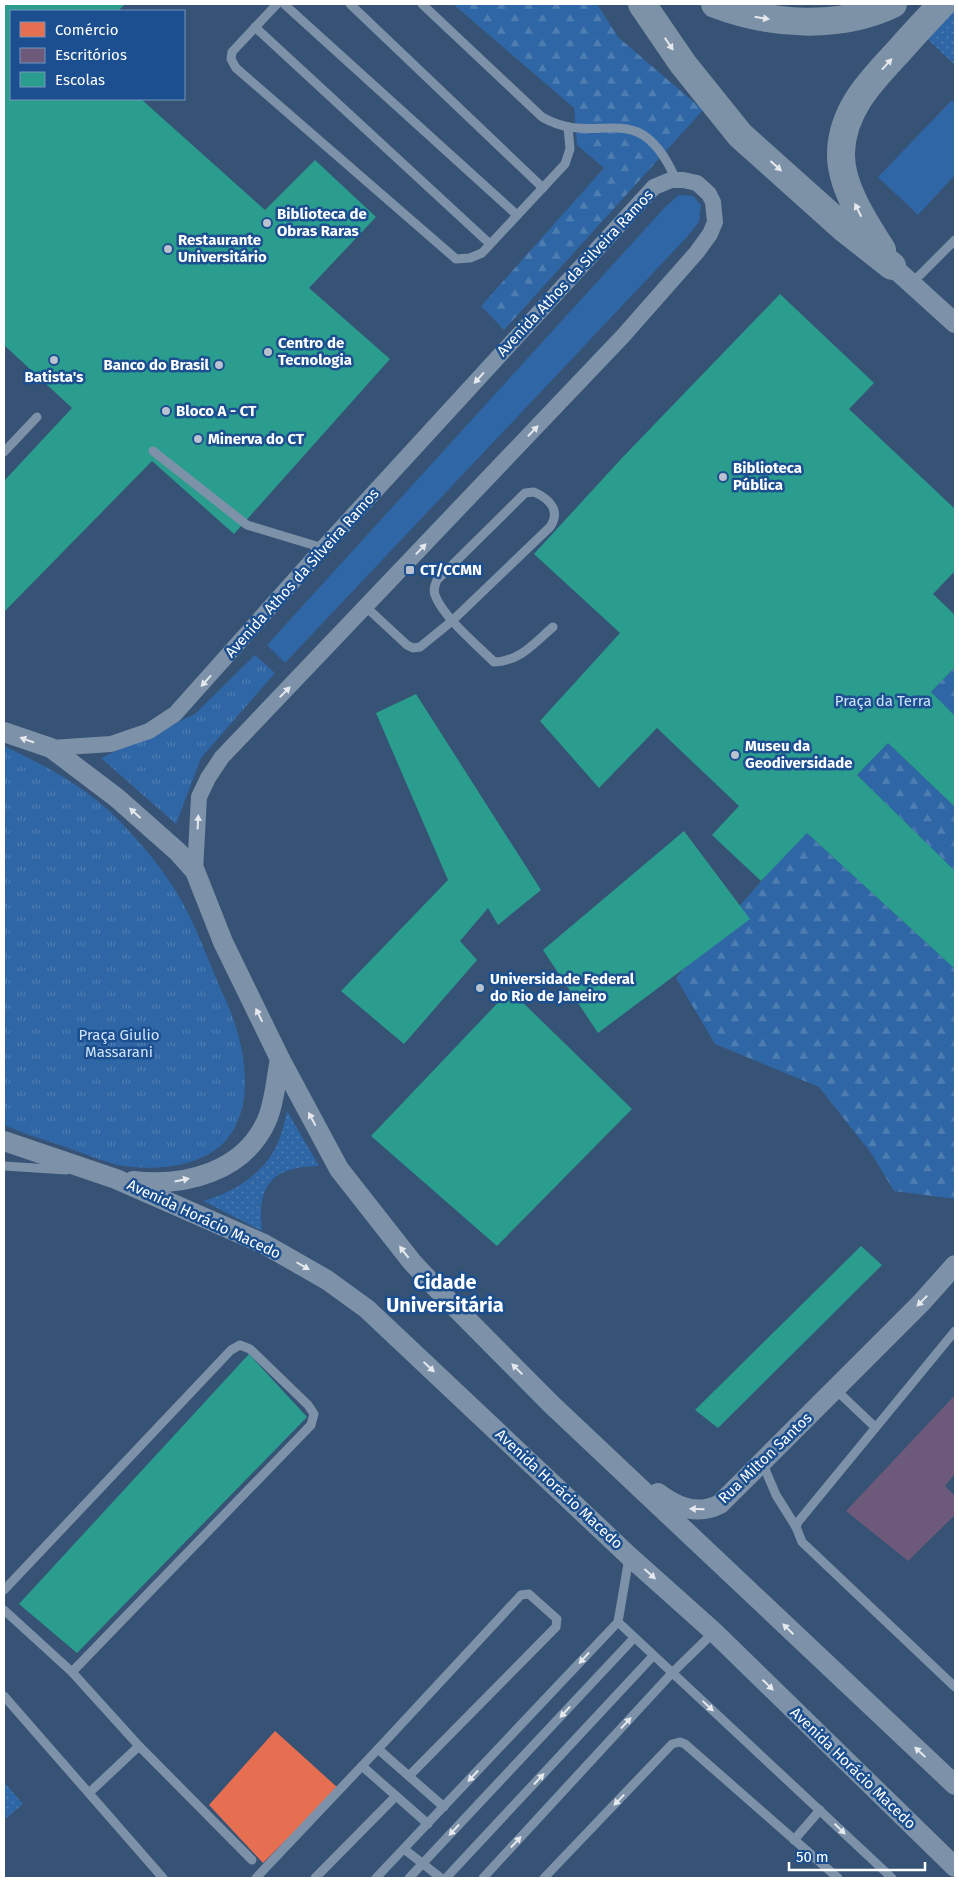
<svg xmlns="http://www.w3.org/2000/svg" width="959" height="1882" viewBox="0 0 959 1882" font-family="'Fira Sans',sans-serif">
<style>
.grass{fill:url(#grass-dots)}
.forest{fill:url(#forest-firs)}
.park{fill:url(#park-tufts)}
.garden{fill:#2f66a5}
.shops{fill:#e76f51}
.offices{fill:#6d597a}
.schools{fill:#2a9d8f}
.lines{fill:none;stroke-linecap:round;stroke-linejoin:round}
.service{stroke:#7d92a8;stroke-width:9}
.minor{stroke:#7d92a8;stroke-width:16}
.tertiary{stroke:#7d92a8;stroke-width:20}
.motorway{stroke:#7e92a7;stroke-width:28}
.oneway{fill:#e5e9ed}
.oneway2{fill:#e5e9ee}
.poi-dot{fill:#b9c2ce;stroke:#1b4f8f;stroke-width:2}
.labels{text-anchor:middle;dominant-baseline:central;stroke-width:5;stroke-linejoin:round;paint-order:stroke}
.poi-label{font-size:15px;font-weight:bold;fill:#fff;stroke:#1b4f8f;text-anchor:start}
.street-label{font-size:15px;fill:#fff;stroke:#1b4f8f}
.park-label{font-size:15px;fill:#cfe3fa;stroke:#1b4f8f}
.district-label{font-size:20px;font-weight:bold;fill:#fff;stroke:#1b4f8f}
</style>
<defs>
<pattern id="grass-dots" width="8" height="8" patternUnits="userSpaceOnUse" patternTransform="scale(1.25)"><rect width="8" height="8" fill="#2f66a5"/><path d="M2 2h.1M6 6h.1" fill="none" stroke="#4e7db2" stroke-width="1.8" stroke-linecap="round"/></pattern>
<pattern id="forest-firs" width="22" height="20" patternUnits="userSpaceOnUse" patternTransform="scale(1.25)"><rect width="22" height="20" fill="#2f66a5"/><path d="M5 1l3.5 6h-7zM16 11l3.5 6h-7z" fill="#4e7db2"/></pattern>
<pattern id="park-tufts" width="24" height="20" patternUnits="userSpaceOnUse" patternTransform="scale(1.25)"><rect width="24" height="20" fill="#2f66a5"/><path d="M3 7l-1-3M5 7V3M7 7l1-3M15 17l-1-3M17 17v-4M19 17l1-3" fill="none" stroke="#4e7db2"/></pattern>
</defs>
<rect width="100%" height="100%" fill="#365274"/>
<g class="grass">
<path d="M955,4V65L920,32Z"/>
<path d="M287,1111L319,1166C272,1167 257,1184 262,1231L203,1201C236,1191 268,1172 280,1137C283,1129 285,1120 287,1111Z"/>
<path d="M4,1782L23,1804L4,1820Z"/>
</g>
<g class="forest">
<path d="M453,4H597L618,37L703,110L504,330L481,306L604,168L577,145L574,108Z"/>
<path d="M955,667V716L931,692Z"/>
<path d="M888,743L955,807V871L857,775Z"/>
<path d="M807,833L955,969V1199L894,1191L871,1153L819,1087L715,1044L676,978L771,870Z"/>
</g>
<g class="park">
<path d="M255,655L275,673L201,758L176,824L101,758L195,714Z"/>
<path d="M4,746C49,767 95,792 128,830C146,849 163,870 177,893C193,919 204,949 216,978C222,993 230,1008 235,1024C251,1073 254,1139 196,1160C172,1169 139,1170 114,1164C100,1160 86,1154 71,1149C49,1141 26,1135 4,1125Z"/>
</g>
<g class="garden">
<path d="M952,100L955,104V175L918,215L878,177Z"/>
<path d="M679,195L693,196L701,205L699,222L686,238L285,663L267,645L666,206Z"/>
</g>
<path class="shops" d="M275,1731L338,1788L263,1863L209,1805Z"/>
<path class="offices" d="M955,1395V1474L945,1486L955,1496V1515L908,1561L846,1511Z"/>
<g class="schools">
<path d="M4,4H125L118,11H11V99H141L265,210L315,160L376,217L309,288L390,359L234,534L152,461L4,612V481L72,408L4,345Z"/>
<path d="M780,294L874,383L849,409L955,509V571L933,594L955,615V667L931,692L955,716V807L888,743L857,775L955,871V969L807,833L761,881L712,835L739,806L657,728L599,788L540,721L620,633L534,554L621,459Z"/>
<path d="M416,694L541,890L498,925L488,908L460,941L477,960L404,1044L341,991L448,880L376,713Z"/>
<path d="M684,831L750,919L598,1033L543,950Z"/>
<path d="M510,990L632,1109L497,1246L371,1136Z"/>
<path d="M861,1246L882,1265L718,1428L695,1410Z"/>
<path d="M249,1354L307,1417L77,1653L19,1604Z"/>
</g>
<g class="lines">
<g class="service">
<path d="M277,4L232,52L231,59L236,68L456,259L470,258L482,253L565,164L570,149L568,127"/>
<path d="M284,4L517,215"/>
<path d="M350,4L543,188"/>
<path d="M422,4L542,117C599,150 638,92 676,180"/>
<path d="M255,27L490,244"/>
<path d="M911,284L955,240"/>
<path d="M153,451L247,525L323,548"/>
<path d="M4,452L37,417"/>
<path d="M366,607L407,645L413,648L420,647L452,621L550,527C561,511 550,499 534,492L525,493L437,580C435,585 433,589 435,595C443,617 477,645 494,662C521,661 534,643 553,627"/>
<path d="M4,1166L66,1170"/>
<path d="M955,1331L798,1522L796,1527L802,1542L955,1687"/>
<path d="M835,1389L875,1427"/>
<path d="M762,1462L776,1495L796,1527"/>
<path d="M4,1590L231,1350L240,1345L250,1349L308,1405L314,1414L311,1425L72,1672"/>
<path d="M4,1610L72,1672L139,1746L252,1860"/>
<path d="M618,1622L892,1878"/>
<path d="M4,1696L163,1878"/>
<path d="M378,1749L444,1807"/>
<path d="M362,1766L428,1824"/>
<path d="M89,1793L139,1746"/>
<path d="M794,1840L820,1810"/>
<path d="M404,1849L441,1878"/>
<path d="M256,1878L378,1749L521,1595L529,1594L557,1619L556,1627L409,1776"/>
<path d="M315,1878L396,1796"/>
<path d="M376,1878L618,1622L629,1558"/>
<path d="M409,1878L634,1638"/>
<path d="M446,1878L653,1656"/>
<path d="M483,1878L672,1673L714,1632"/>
<path d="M544,1878L672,1744L680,1742L685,1744L838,1878"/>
</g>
<path class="minor" d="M51,748L111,744L149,731L175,714L323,548L654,187L671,180H683L697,183L709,194L713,202L715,222L710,234L697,252L623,336L222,757L208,778L199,797L195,871"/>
<g class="tertiary">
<path d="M892,266L955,323"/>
<path d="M4,732L51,748L117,798L178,852L195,871L223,942L280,1059L339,1169L412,1262L440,1292L551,1404L955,1785"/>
<path d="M4,1141L116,1179L264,1244L327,1280L367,1309L629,1556L714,1632L955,1867"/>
<path d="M133,1181C185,1187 244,1172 267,1120C275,1101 276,1079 280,1059"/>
<path d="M658,1493C677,1507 697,1516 720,1504L921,1303L955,1265"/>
</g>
<g class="motorway">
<path d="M642,4L683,64L740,135L845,229L892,266"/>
<path d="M715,4C770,25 839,30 893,4"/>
<path d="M882,250C865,223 840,186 841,153C842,110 871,81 898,52C912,36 927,20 942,4"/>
</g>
</g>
<defs><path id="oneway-solid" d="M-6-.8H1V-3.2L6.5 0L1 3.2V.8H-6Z" transform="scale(1.25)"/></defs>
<g class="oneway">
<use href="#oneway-solid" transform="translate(762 18) rotate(9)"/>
<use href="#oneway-solid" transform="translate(669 44) rotate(56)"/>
<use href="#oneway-solid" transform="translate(887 64) rotate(-48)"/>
<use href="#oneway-solid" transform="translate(776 166) rotate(42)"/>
<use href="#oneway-solid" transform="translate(858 210) rotate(-116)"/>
</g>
<g class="oneway2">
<use href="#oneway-solid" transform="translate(479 378) rotate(132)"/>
<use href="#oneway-solid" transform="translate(533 431) rotate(-46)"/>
<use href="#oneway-solid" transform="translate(421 549) rotate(-46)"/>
<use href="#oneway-solid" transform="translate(206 681) rotate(132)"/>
<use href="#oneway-solid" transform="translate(285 692) rotate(-45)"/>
<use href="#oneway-solid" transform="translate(27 740) rotate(-161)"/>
<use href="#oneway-solid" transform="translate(135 813) rotate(-138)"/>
<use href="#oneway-solid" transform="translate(198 822) rotate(-87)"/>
<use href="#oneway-solid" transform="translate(259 1015) rotate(-116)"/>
<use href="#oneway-solid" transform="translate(312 1119) rotate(-118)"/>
<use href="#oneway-solid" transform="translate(182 1180) rotate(-12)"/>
<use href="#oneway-solid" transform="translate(404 1252) rotate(-128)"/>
<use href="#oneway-solid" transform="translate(303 1266) rotate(30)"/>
<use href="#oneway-solid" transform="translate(922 1301) rotate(134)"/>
<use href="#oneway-solid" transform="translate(429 1367) rotate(43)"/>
<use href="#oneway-solid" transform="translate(517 1369) rotate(-135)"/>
<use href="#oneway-solid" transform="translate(697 1509) rotate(-179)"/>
<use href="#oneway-solid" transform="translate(650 1574) rotate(42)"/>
<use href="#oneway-solid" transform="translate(788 1629) rotate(-136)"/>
<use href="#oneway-solid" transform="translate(584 1658) rotate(133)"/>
<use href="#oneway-solid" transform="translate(768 1685) rotate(44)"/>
<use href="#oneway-solid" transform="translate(708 1706) rotate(43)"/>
<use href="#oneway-solid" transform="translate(565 1712) rotate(133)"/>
<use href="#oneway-solid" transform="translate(626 1723) rotate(-47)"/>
<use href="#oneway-solid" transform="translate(920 1752) rotate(-137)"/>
<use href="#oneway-solid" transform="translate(473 1776) rotate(133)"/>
<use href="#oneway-solid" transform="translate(539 1779) rotate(-47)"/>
<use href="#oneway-solid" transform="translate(619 1800) rotate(134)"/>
<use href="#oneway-solid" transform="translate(840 1829) rotate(44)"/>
<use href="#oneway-solid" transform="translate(454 1830) rotate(133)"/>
<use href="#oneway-solid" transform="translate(516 1842) rotate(-47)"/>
</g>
<g class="poi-dot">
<circle cx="267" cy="223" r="5"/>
<circle cx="168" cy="249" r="5"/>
<circle cx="268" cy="352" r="5"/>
<circle cx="54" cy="360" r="5"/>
<circle cx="219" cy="365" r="5"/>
<circle cx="166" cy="411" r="5"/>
<circle cx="198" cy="439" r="5"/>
<circle cx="723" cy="477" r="5"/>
<rect x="405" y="565" width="10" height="10" rx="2.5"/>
<circle cx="735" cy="755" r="5"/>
<circle cx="480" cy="988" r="5"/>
</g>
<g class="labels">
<g class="poi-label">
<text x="277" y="214">Biblioteca de<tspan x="277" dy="17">Obras Raras</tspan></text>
<text x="178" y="240">Restaurante<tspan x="178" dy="17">Universitário</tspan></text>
<text x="278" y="343">Centro de<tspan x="278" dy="17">Tecnologia</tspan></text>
<text x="209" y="365" text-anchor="end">Banco do Brasil</text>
<text x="54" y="377" text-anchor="middle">Batista's</text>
<text x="176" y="411">Bloco A - CT</text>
<text x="208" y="439">Minerva do CT</text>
<text x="733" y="468">Biblioteca<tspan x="733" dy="17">Pública</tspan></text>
<text x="420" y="570">CT/CCMN</text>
<text x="745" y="746">Museu da<tspan x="745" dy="17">Geodiversidade</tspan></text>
<text x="490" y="979">Universidade Federal<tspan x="490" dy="17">do Rio de Janeiro</tspan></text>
</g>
<g class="street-label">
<text transform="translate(575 273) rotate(-47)">Avenida Athos da Silveira Ramos</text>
<text transform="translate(302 573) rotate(-48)">Avenida Athos da Silveira Ramos</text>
<text transform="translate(204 1219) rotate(25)">Avenida Horácio Macedo</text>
<text transform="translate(765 1458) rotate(-44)">Rua Milton Santos</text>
<text transform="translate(559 1489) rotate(43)">Avenida Horácio Macedo</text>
<text transform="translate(853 1768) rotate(44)">Avenida Horácio Macedo</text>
</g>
<g class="park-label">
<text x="883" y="701">Praça da Terra</text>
<text x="119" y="1035">Praça Giulio<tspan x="119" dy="17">Massarani</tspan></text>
</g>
<g class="district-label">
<text x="445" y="1282">Cidade<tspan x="445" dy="23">Universitária</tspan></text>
</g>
</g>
<rect width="959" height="1882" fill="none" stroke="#ffffff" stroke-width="10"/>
<rect x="10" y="10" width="175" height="90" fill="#1b4f8f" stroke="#7695bc"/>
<rect x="20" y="22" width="25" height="15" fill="#e76f51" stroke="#7695bc"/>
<text x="55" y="35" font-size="15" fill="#ffffff">Comércio</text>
<rect x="20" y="48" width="25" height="15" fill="#6d597a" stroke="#7695bc"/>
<text x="55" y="60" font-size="15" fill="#ffffff">Escritórios</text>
<rect x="20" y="72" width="25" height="15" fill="#2a9d8f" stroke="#7695bc"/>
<text x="55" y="85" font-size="15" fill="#ffffff">Escolas</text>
<path d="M789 1862v8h136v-8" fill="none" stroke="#ffffff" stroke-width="2.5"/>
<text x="796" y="1862" font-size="15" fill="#ffffff" stroke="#1b4f8f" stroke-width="4" paint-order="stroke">50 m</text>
</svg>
